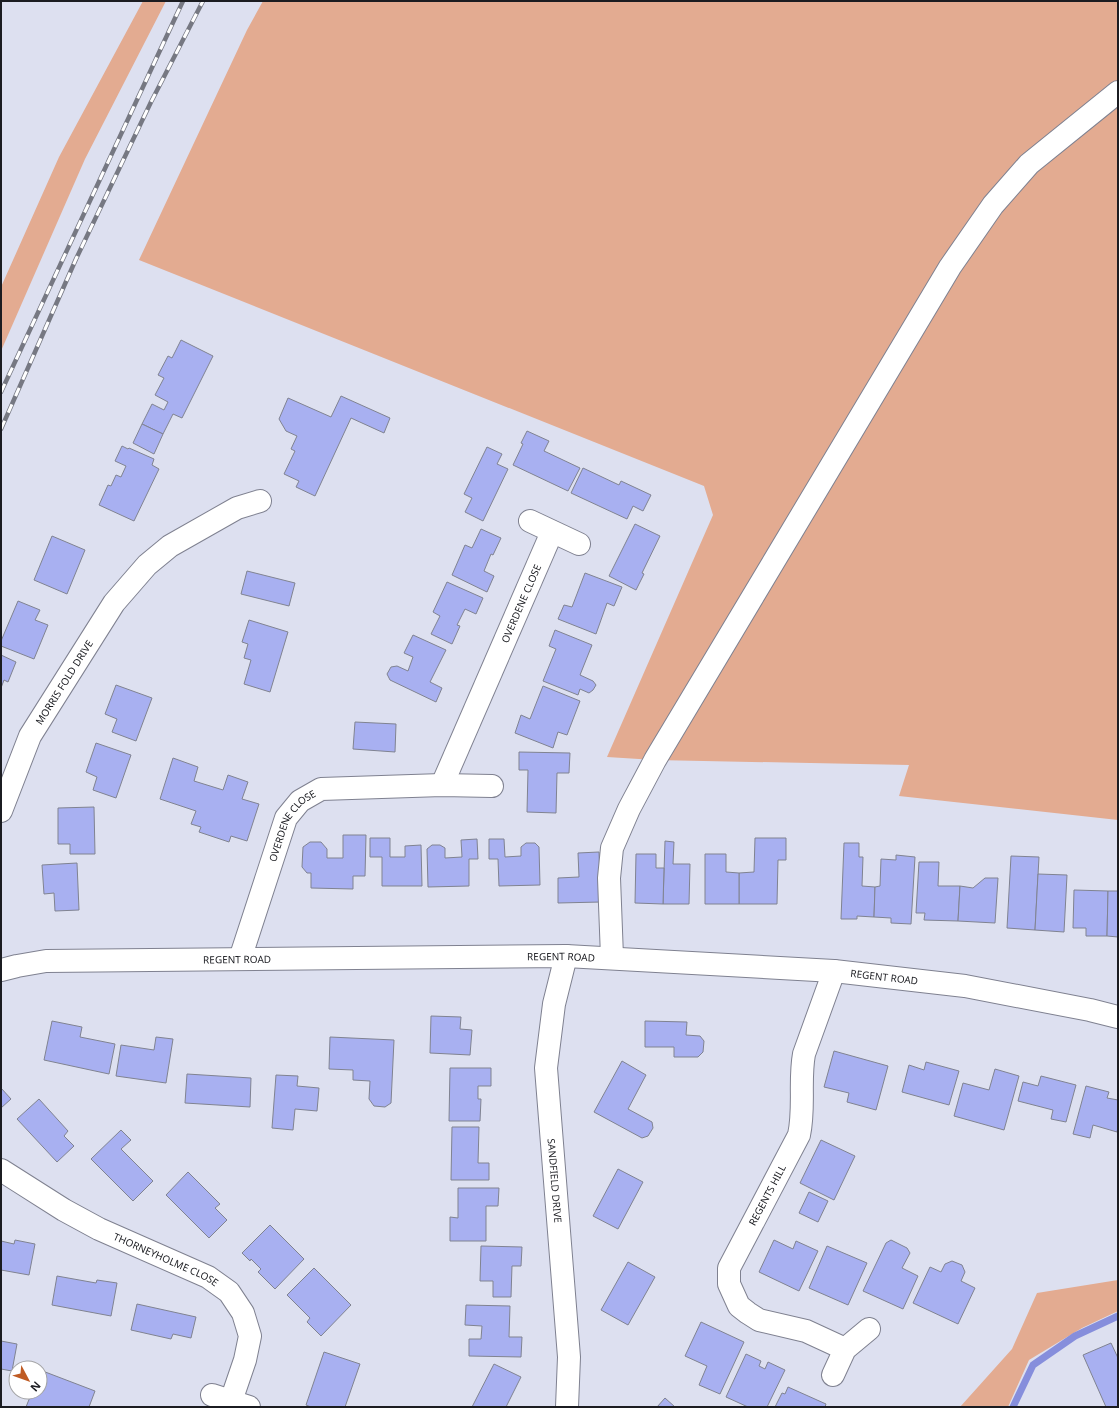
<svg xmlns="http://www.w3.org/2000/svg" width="1119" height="1408" viewBox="0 0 1119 1408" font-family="'Noto Sans',sans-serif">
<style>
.green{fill:#e3ab91}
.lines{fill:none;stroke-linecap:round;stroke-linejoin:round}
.stream{stroke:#868edc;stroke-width:7}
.building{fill:#a8b0f1;stroke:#808391}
.minor-casing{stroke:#7f8190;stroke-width:24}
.minor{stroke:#fff;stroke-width:22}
.rail-casing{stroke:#767882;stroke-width:4.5}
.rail{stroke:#fff;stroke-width:3;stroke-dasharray:9;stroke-linecap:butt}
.labels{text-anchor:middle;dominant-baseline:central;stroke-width:3;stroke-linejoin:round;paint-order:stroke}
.street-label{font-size:10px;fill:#1b1c21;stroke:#fff}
</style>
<rect width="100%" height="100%" fill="#dde0f0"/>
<g class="green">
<path d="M143,1H166L85,159L1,351V287L59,157Z"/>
<path d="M263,1H1118V820L899,796L909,765L655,760L607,757L713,515L704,486L139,260L247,30Z"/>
<path d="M1118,1280V1311L1082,1328L1029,1360L1008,1407H960L1012,1349L1037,1293Z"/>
</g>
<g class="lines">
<path class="stream" d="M1013,1407L1033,1365L1075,1336L1118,1316"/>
</g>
<g class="building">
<path d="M181,340L213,356L182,418L173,414L163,434L142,424L152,404L164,410L168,402L155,395L164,378L158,375L168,356L172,358Z"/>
<path d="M341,396L390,418L384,433L351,418L315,496L296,487L299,481L284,474L295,451L291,449L297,436L286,431L279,419L288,398L331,417Z"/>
<path d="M142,424L163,434L154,454L133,443Z"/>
<path d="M527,431L549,441L544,451L580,468L568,491L513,465L523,444L521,443Z"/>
<path d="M122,446L128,449L129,448L154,459L152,465L159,469L134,521L99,505L108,485L111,486L116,475L121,477L126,466L115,461Z"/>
<path d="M487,447L502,454L497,464L508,469L483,521L465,512L472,498L464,494Z"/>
<path d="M583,468L619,485L621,481L651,495L643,511L633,506L627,519L571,493Z"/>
<path d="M635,524L660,536L642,573L644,574L636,590L609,576Z"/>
<path d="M481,529L501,538L493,555L491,554L484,571L494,576L487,592L452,575L465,545L472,548Z"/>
<path d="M52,536L85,550L67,594L34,580Z"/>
<path d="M247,571L295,583L289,606L241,594Z"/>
<path d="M585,573L622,587L614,606L607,603L596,634L558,619L564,605L572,607Z"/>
<path d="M447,582L483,598L476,614L465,609L457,625L460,626L452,644L431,634L440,616L433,612Z"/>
<path d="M18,601L40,610L35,620L48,625L34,659L1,646V641Z"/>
<path d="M249,620L288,632L270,692L244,684L251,660L244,658L248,644L242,642Z"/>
<path d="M555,630L592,645L580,675L593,681L596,685L593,690L589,693L580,689L578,695L543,681L556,649L549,646Z"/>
<path d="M413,635L446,650L430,682L442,688L436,702L390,680L387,674L391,667L397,666L408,671L413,657L404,653Z"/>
<path d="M1,655L16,662L8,682L4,680L1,688Z"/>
<path d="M116,685L152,698L136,741L112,732L117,719L105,714Z"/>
<path d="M543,686L580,701L567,735L558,732L553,748L515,733L521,715L530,719Z"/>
<path d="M355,722L396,724L395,752L353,749Z"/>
<path d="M96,743L131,755L116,798L93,790L97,777L86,772Z"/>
<path d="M519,752L570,753L569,773H557L556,813L527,812L528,770H519Z"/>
<path d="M173,758L198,767L194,781L223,790L228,775L248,782L242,799L259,804L247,841L231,836L229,842L199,832L201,827L191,824L196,811L160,799Z"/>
<path d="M94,807L95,854H70V844H58V808Z"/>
<path d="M343,835H366L365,876H353V889L311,888V873H307L302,867L303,847L310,842H321L327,849V858H343Z"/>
<path d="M370,838H390V857H405V846L421,845L422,886H382V857H370Z"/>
<path d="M755,838H786V860H778L777,904H739V873L754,872Z"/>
<path d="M477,839L478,859H469V886L428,887L427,849L432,845H440L445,848V858L462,857L461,840Z"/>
<path d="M489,839H504L505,857L521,856V847L526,843H535L539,847L540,885L499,886L498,859H489Z"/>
<path d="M665,841L674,842L673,864H690L689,904H663Z"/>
<path d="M844,843H859V857H863L862,886L875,887L874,917L857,916V919H841Z"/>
<path d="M599,852L601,902L558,903V878L579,877L578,853Z"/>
<path d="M636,854H656V868H664L663,904L635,903Z"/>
<path d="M705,854H726V872L739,873V904H705Z"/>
<path d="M896,855L915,857L911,924L891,923V918L874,917L875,887L880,886L881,859L896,860Z"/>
<path d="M1011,856L1039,857L1035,930L1007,928Z"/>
<path d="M919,862H939L938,886H960L958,921L924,920L925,913H916Z"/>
<path d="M77,863L79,910L55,911L54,893L44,894L42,865Z"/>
<path d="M1038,874L1067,875L1064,932L1035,930Z"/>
<path d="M985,878H998L995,923L958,921L960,886L973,888Z"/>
<path d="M1074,890L1108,891L1107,936H1086V928H1073Z"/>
<path d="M1108,891H1118V937L1107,936Z"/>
<path d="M431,1016L461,1017L460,1029L472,1030L470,1055L430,1053Z"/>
<path d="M52,1021L82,1027L80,1037L115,1044L109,1074L44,1060Z"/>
<path d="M645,1021L687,1022L686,1035L700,1036L704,1041L703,1052L698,1057H674V1047H645Z"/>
<path d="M156,1037L173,1039L166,1083L116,1076L121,1045L154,1050Z"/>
<path d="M330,1037L394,1040L391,1103L385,1107L374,1106L369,1099L370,1081L353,1080V1070L329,1069Z"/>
<path d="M834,1051L888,1066L876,1110L847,1102L849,1093L824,1087Z"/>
<path d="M622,1061L646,1075L628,1109L652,1122L653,1128L648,1136L642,1138L594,1112Z"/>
<path d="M926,1062L959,1071L949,1105L902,1092L909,1065L924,1070Z"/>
<path d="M450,1068H491V1086H478V1099H481L480,1121H449Z"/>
<path d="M995,1069L1019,1076L1004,1130L954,1116L963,1083L989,1090Z"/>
<path d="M187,1074L251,1078L250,1107L185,1103Z"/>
<path d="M276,1075L298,1076L297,1086L319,1088L317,1111L295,1109L293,1130L272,1128Z"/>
<path d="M1041,1076L1076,1085L1066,1122L1051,1119L1053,1110L1018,1101L1023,1082L1038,1086Z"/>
<path d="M1086,1086L1109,1092L1107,1098L1118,1100V1127L1117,1132L1093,1125L1090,1138L1073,1134Z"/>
<path d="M1,1088L11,1099L1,1108Z"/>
<path d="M39,1099L68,1131L64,1136L74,1146L57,1162L17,1119Z"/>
<path d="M452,1127H479L478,1163H489V1180H451Z"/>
<path d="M121,1130L131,1140L121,1149L153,1181L133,1201L91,1159Z"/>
<path d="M821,1140L855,1156L834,1200L800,1183Z"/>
<path d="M618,1169L643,1182L618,1229L593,1216Z"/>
<path d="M188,1172L220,1204L215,1208L227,1220L209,1238L166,1195Z"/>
<path d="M458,1188H499L498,1206H486V1241H450V1217L458,1218Z"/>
<path d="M809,1192L828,1201L818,1222L799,1213Z"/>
<path d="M270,1225L304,1259L275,1289L258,1272L261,1269L251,1259L250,1261L242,1253Z"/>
<path d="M15,1240L35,1244L29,1275L1,1270V1241L14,1244Z"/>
<path d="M774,1240L793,1249L796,1241L818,1251L799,1291L759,1272Z"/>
<path d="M891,1240L907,1248L910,1253L902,1268L918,1276L903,1309L863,1291L886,1243Z"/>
<path d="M481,1246L522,1247L521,1266H512L511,1297H493V1281H480Z"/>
<path d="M827,1246L867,1263L848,1305L809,1288Z"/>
<path d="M952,1261L962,1265L965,1272L961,1281L975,1288L958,1324L913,1303L930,1267L941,1272L945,1264Z"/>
<path d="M628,1262L655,1277L628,1325L601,1310Z"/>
<path d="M314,1268L351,1305L321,1336L307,1322L310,1318L287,1295Z"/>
<path d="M57,1276L96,1283L97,1280L117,1283L111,1316L52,1305Z"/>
<path d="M137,1304L196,1317L191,1338L173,1334L171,1339L131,1330Z"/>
<path d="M466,1305L510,1306L509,1337H522L521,1357L469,1356V1339H481L482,1326L465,1325Z"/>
<path d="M701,1322L744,1342L720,1394L699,1385L707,1366L685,1356Z"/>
<path d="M1,1341L17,1344L12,1371L1,1369Z"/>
<path d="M1111,1343L1118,1358V1407H1106L1083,1355Z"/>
<path d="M324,1352L360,1364L345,1407H311L306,1405Z"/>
<path d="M746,1354L761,1361L759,1366L765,1369L768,1362L785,1370L767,1407H748L726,1397Z"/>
<path d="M494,1364L521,1377L506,1407H472Z"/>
<path d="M40,1370L95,1391L89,1407H26L32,1392H40Z"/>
<path d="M788,1387L826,1404L825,1407H775L782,1393L785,1394Z"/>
<path d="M665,1398L675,1407H657Z"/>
</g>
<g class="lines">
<defs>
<g id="minor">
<path d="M530,521L579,544"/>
<path id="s1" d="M442,785L552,532"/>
<path id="s2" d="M1,811L30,736L114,603L147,565L170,546L237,508L260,501"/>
<path id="s3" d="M566,956L554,1004L546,1068L569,1357L567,1407"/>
<path d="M612,957L609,878L612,848L629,809L655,760L950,267L993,205L1029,164L1118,92"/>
<path id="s4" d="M240,959L286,818L300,801L321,789L442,785L492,786"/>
<path id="s5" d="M1,970L17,966L46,961L566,956L834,971L965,986L1090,1010L1118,1017"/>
<path d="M834,971L804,1054C799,1081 805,1108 799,1135L729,1268V1284L739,1306L748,1313L759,1320L806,1331L845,1349"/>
<path id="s6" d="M1,1170L64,1210L99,1229L208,1277L229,1292L243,1313L250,1336L245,1360L231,1401"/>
<path d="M833,1375L845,1349L869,1329"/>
<path d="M212,1395L249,1407"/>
</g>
</defs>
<use href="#minor" class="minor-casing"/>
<use href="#minor" class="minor"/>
<defs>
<g id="rail">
<path d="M1,392L183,1"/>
<path d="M1,429L76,259L151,102L203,1"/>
</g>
</defs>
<use href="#rail" class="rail-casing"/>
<use href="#rail" class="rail"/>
</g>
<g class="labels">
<g class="street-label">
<text stroke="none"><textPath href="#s1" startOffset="198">OVERDENE CLOSE</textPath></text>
<text stroke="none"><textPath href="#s2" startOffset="144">MORRIS FOLD DRIVE</textPath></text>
<text stroke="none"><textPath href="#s4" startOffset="145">OVERDENE CLOSE</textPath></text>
<text stroke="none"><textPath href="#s5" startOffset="561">REGENT ROAD</textPath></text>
<text stroke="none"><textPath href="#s5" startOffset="237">REGENT ROAD</textPath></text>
<text stroke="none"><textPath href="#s5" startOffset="885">REGENT ROAD</textPath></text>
<text stroke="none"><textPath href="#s3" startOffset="227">SANDFIELD DRIVE</textPath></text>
<text transform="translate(767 1195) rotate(-62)">REGENTS HILL</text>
<text stroke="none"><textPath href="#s6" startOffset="188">THORNEYHOLME CLOSE</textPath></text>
</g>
</g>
<rect width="1119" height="1408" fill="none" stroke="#1b1c21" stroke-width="4"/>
<g transform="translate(28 1380) rotate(131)"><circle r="19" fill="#ffffff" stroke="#a4a4a6"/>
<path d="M0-3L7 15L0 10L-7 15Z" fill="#bf5b23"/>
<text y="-6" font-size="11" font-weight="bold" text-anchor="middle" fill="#1b1c21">N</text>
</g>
</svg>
